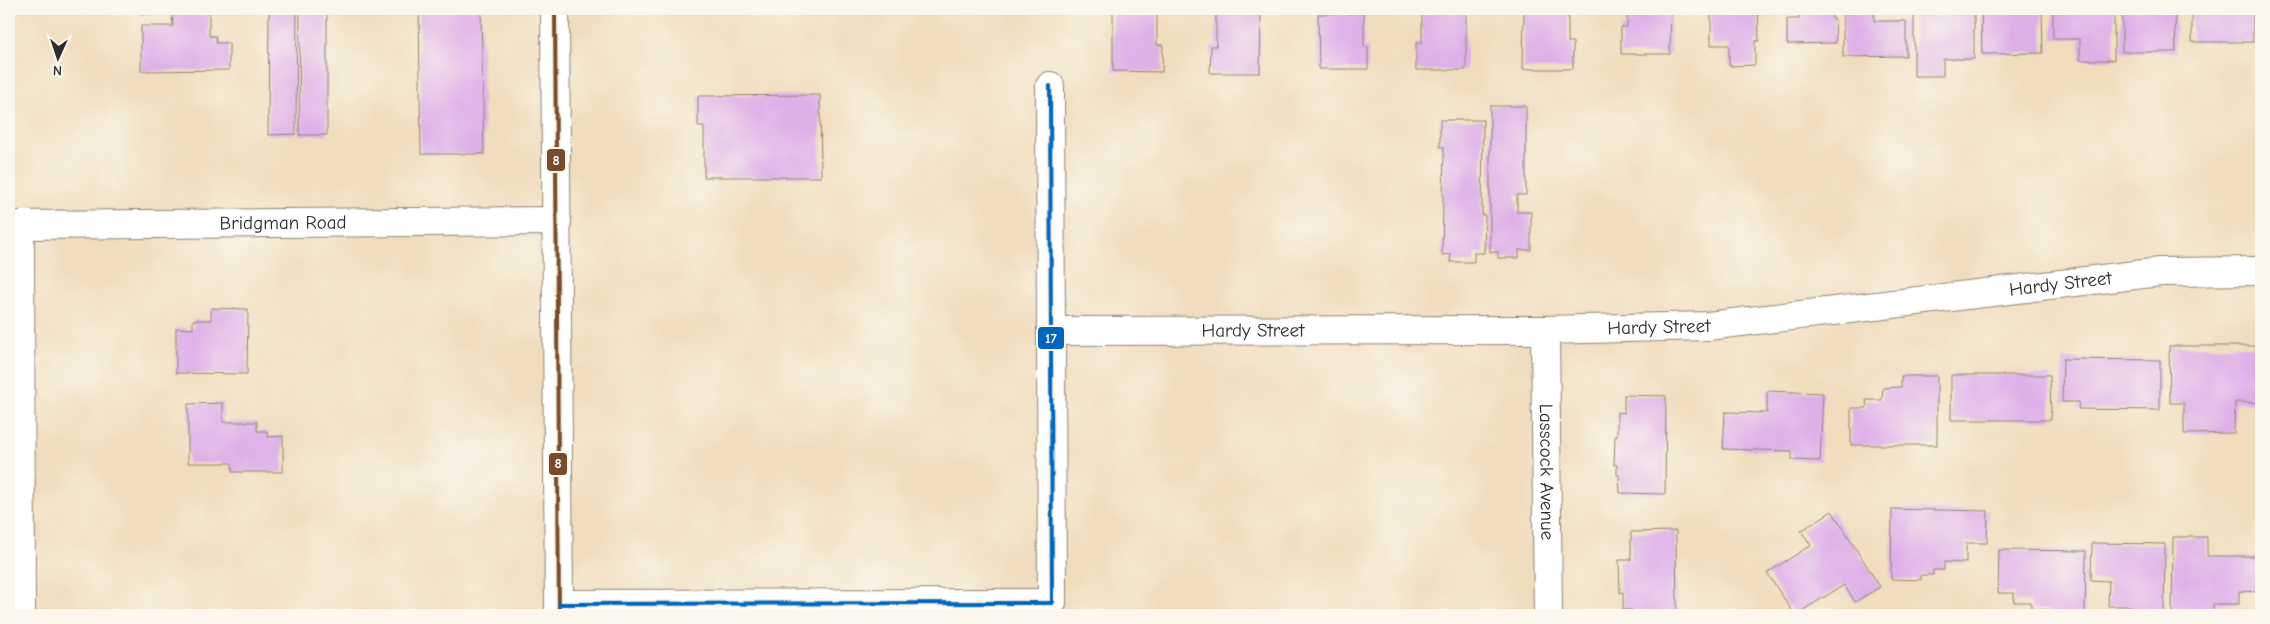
<svg xmlns="http://www.w3.org/2000/svg" width="2270" height="624" viewBox="0 0 2270 624" font-family="'Comic Neue',sans-serif">
<style>
.building{fill:#deb0e8}
.lines{fill:none;stroke-linecap:round;stroke-linejoin:round}
.street-casing{stroke:#8e8474;stroke-width:30}
.secondary-casing{stroke:#8e8474;stroke-width:30}
.street{stroke:#fff;stroke-width:28}
.secondary{stroke:#fff;stroke-width:28}
.bus-1-casing{stroke:#fbf7ec;stroke-width:8}
.bus-2-casing{stroke:#fbf7ec;stroke-width:8}
.bus-1{stroke:#7a4b2a;stroke-width:4}
.bus-2{stroke:#0065bd;stroke-width:4}
.labels{text-anchor:middle;dominant-baseline:central;stroke-width:4;stroke-linejoin:round;paint-order:stroke}
.street-label{font-size:19px;fill:#2b2b2b;stroke:#fbf7ec}
.line-badge{stroke:#fbf7ec;stroke-width:2}
.badge-label{font-size:14px;text-anchor:middle;font-weight:bold;fill:#fff}
</style>
<rect width="100%" height="100%" fill="#fbf7ec"/>
<filter id="ink" filterUnits="userSpaceOnUse"><feTurbulence type="fractalNoise" baseFrequency=".02" numOctaves="2"/><feDisplacementMap in="SourceGraphic" scale="10" xChannelSelector="R" yChannelSelector="G"/><feConvolveMatrix kernelMatrix="1 2 1 2 8 2 1 2 1" color-interpolation-filters="sRGB"/></filter>
<filter id="wash" filterUnits="userSpaceOnUse"><feTurbulence type="fractalNoise" baseFrequency=".0096" numOctaves="4" result="noise"/><feDisplacementMap in="SourceGraphic" scale="20" xChannelSelector="R" yChannelSelector="G"/><feGaussianBlur stdDeviation="1.12" result="paint"/><feColorMatrix in="noise" values="0 0 0 0 0 0 0 0 0 0 0 0 0 0 0 0 0 1.4 0 .05"/><feComposite in="paint" operator="in"/></filter>
<g filter="url(#wash)">
<rect width="100%" height="100%" fill="#f0ddbd"/>
<g id="blocks">
<g class="building">
<path d="M141,9H209V36H216V43H229V70L141,71V26H173L172,13L141,14Z"/>
<path d="M419,9H481L484,154H421Z"/>
<path d="M1524,9H1568V42H1573V69H1523Z"/>
<path d="M1627,9H1671L1670,54H1621V27H1627Z"/>
<path d="M1711,9H1758L1759,41H1755V65L1729,66V45H1711Z"/>
<path d="M1799,9H1832V19H1835L1836,43L1787,44V19H1799Z"/>
<path d="M1843,9H1874V21H1906V56L1843,57Z"/>
<path d="M1914,9H1974V59H1943V76H1914Z"/>
<path d="M1981,9H2042L2043,53L1982,54Z"/>
<path d="M2053,9H2114V60H2080V39H2053Z"/>
<path d="M2122,9H2175L2176,52H2122Z"/>
<rect x="2192" y="9" width="61" height="33"/>
<path d="M2259,9H2261V50H2260Z"/>
<path d="M1422,10H1466V70H1416V43H1422Z"/>
<path d="M269,11H297L296,134L268,135Z"/>
<path d="M300,11H327V135H299Z"/>
<path d="M1113,11L1157,12V45H1163L1162,72L1113,71Z"/>
<path d="M1216,13H1261L1260,73H1210L1211,46H1216Z"/>
<path d="M1364,13V47H1368V69H1319L1318,14Z"/>
<path d="M820,95L821,177H704V126H698V96Z"/>
<path d="M1490,106H1526V195H1517V212H1531V250H1519V258H1498V252H1490Z"/>
<path d="M1440,120H1483L1482,215H1485L1484,253H1474V262H1450L1451,254L1442,255L1444,147H1440Z"/>
<path d="M211,308L248,309L247,374L176,373V328L193,329V320H211Z"/>
<path d="M2169,346H2261V403L2235,402L2234,433L2184,434V403H2170Z"/>
<path d="M2063,359L2160,360V410L2078,409L2079,402H2062Z"/>
<path d="M1951,375H2050L2051,420H1951Z"/>
<path d="M1901,376H1937V445H1851V408H1867L1866,400H1882L1883,388L1901,387Z"/>
<path d="M1767,391L1823,393L1820,461L1792,460V451L1723,449L1725,412L1767,413Z"/>
<path d="M1624,395L1666,396L1665,494L1620,493L1619,475H1617V465H1614L1615,436H1617V412L1624,413Z"/>
<path d="M223,403V422H257V431H267L268,437L283,436V472H232V463H188V404Z"/>
<path d="M1892,509L1988,511L1987,543H1966V563L1944,562V570H1933V575H1921V580L1891,579Z"/>
<path d="M1832,511L1880,587L1855,602L1844,585L1795,615L1767,573L1811,545L1801,531Z"/>
<path d="M1676,531L1677,615H1632V610H1623V592L1620,593L1619,560H1631V532Z"/>
<path d="M2173,537H2207V556H2261V592L2239,591V604H2213V615H2172Z"/>
<path d="M2092,543L2165,544L2164,615H2129L2130,606H2108L2109,581L2091,580Z"/>
<path d="M1999,550L2086,551L2085,615H2049V610L2031,609V602H2014V593H1998Z"/>
</g>
</g>
</g>
<g filter="url(#ink)">
<use href="#blocks" fill-opacity="0" stroke="#8e8474" stroke-width="1"/>
<g class="lines">
<defs>
<g id="street">
<path id="s1" d="M9,225L557,221"/>
<path d="M20,225L21,615"/>
<path id="s2" d="M1545,330L1548,615"/>
<path id="s3" d="M1051,331L1545,330L1708,326L2160,272L2261,271"/>
<path d="M559,604L1052,603L1050,86"/>
</g>
<path id="secondary" d="M555,9L559,615"/>
</defs>
<use href="#street" class="street-casing"/>
<use href="#secondary" class="secondary-casing"/>
<use href="#street" class="street"/>
<use href="#secondary" class="secondary"/>
<defs>
<path id="bus-1" d="M555,9L559,615"/>
<path id="bus-2" d="M559,604L1052,603L1050,86"/>
</defs>
<use href="#bus-1" class="bus-1-casing"/>
<use href="#bus-2" class="bus-2-casing"/>
<use href="#bus-1" class="bus-1"/>
<use href="#bus-2" class="bus-2"/>
</g>
</g>
<g class="labels">
<g class="street-label">
<text stroke="none"><textPath href="#s1" startOffset="274">Bridgman Road</textPath></text>
<text stroke="none"><textPath href="#s3" startOffset="1012">Hardy Street</textPath></text>
<text stroke="none"><textPath href="#s3" startOffset="608">Hardy Street</textPath></text>
<text stroke="none"><textPath href="#s3" startOffset="202">Hardy Street</textPath></text>
<text stroke="none"><textPath href="#s2" startOffset="142">Lasscock Avenue</textPath></text>
</g>
</g>
<g class="line-badge">
<rect x="546" y="148" width="20" height="24" rx="5" fill="#7a4b2a"/>
<rect x="1037" y="326" width="28" height="24" rx="5" fill="#0065bd"/>
<rect x="548" y="452" width="20" height="24" rx="5" fill="#7a4b2a"/>
</g>
<g class="badge-label">
<text x="556" y="165">8</text>
<text x="1051" y="343">17</text>
<text x="558" y="468">8</text>
</g>
<rect width="2270" height="624" fill="none" stroke="#fbf7ec" stroke-width="30"/>
<g transform="translate(58 58) rotate(183)" stroke="#fbf7ec" stroke-width="4" paint-order="stroke">
<path d="M0-4L9 19L0 12L-9 19Z" fill="#2b2b2b"/>
<text y="-8" font-size="14" font-weight="bold" text-anchor="middle" fill="#2b2b2b">N</text>
</g>
</svg>
